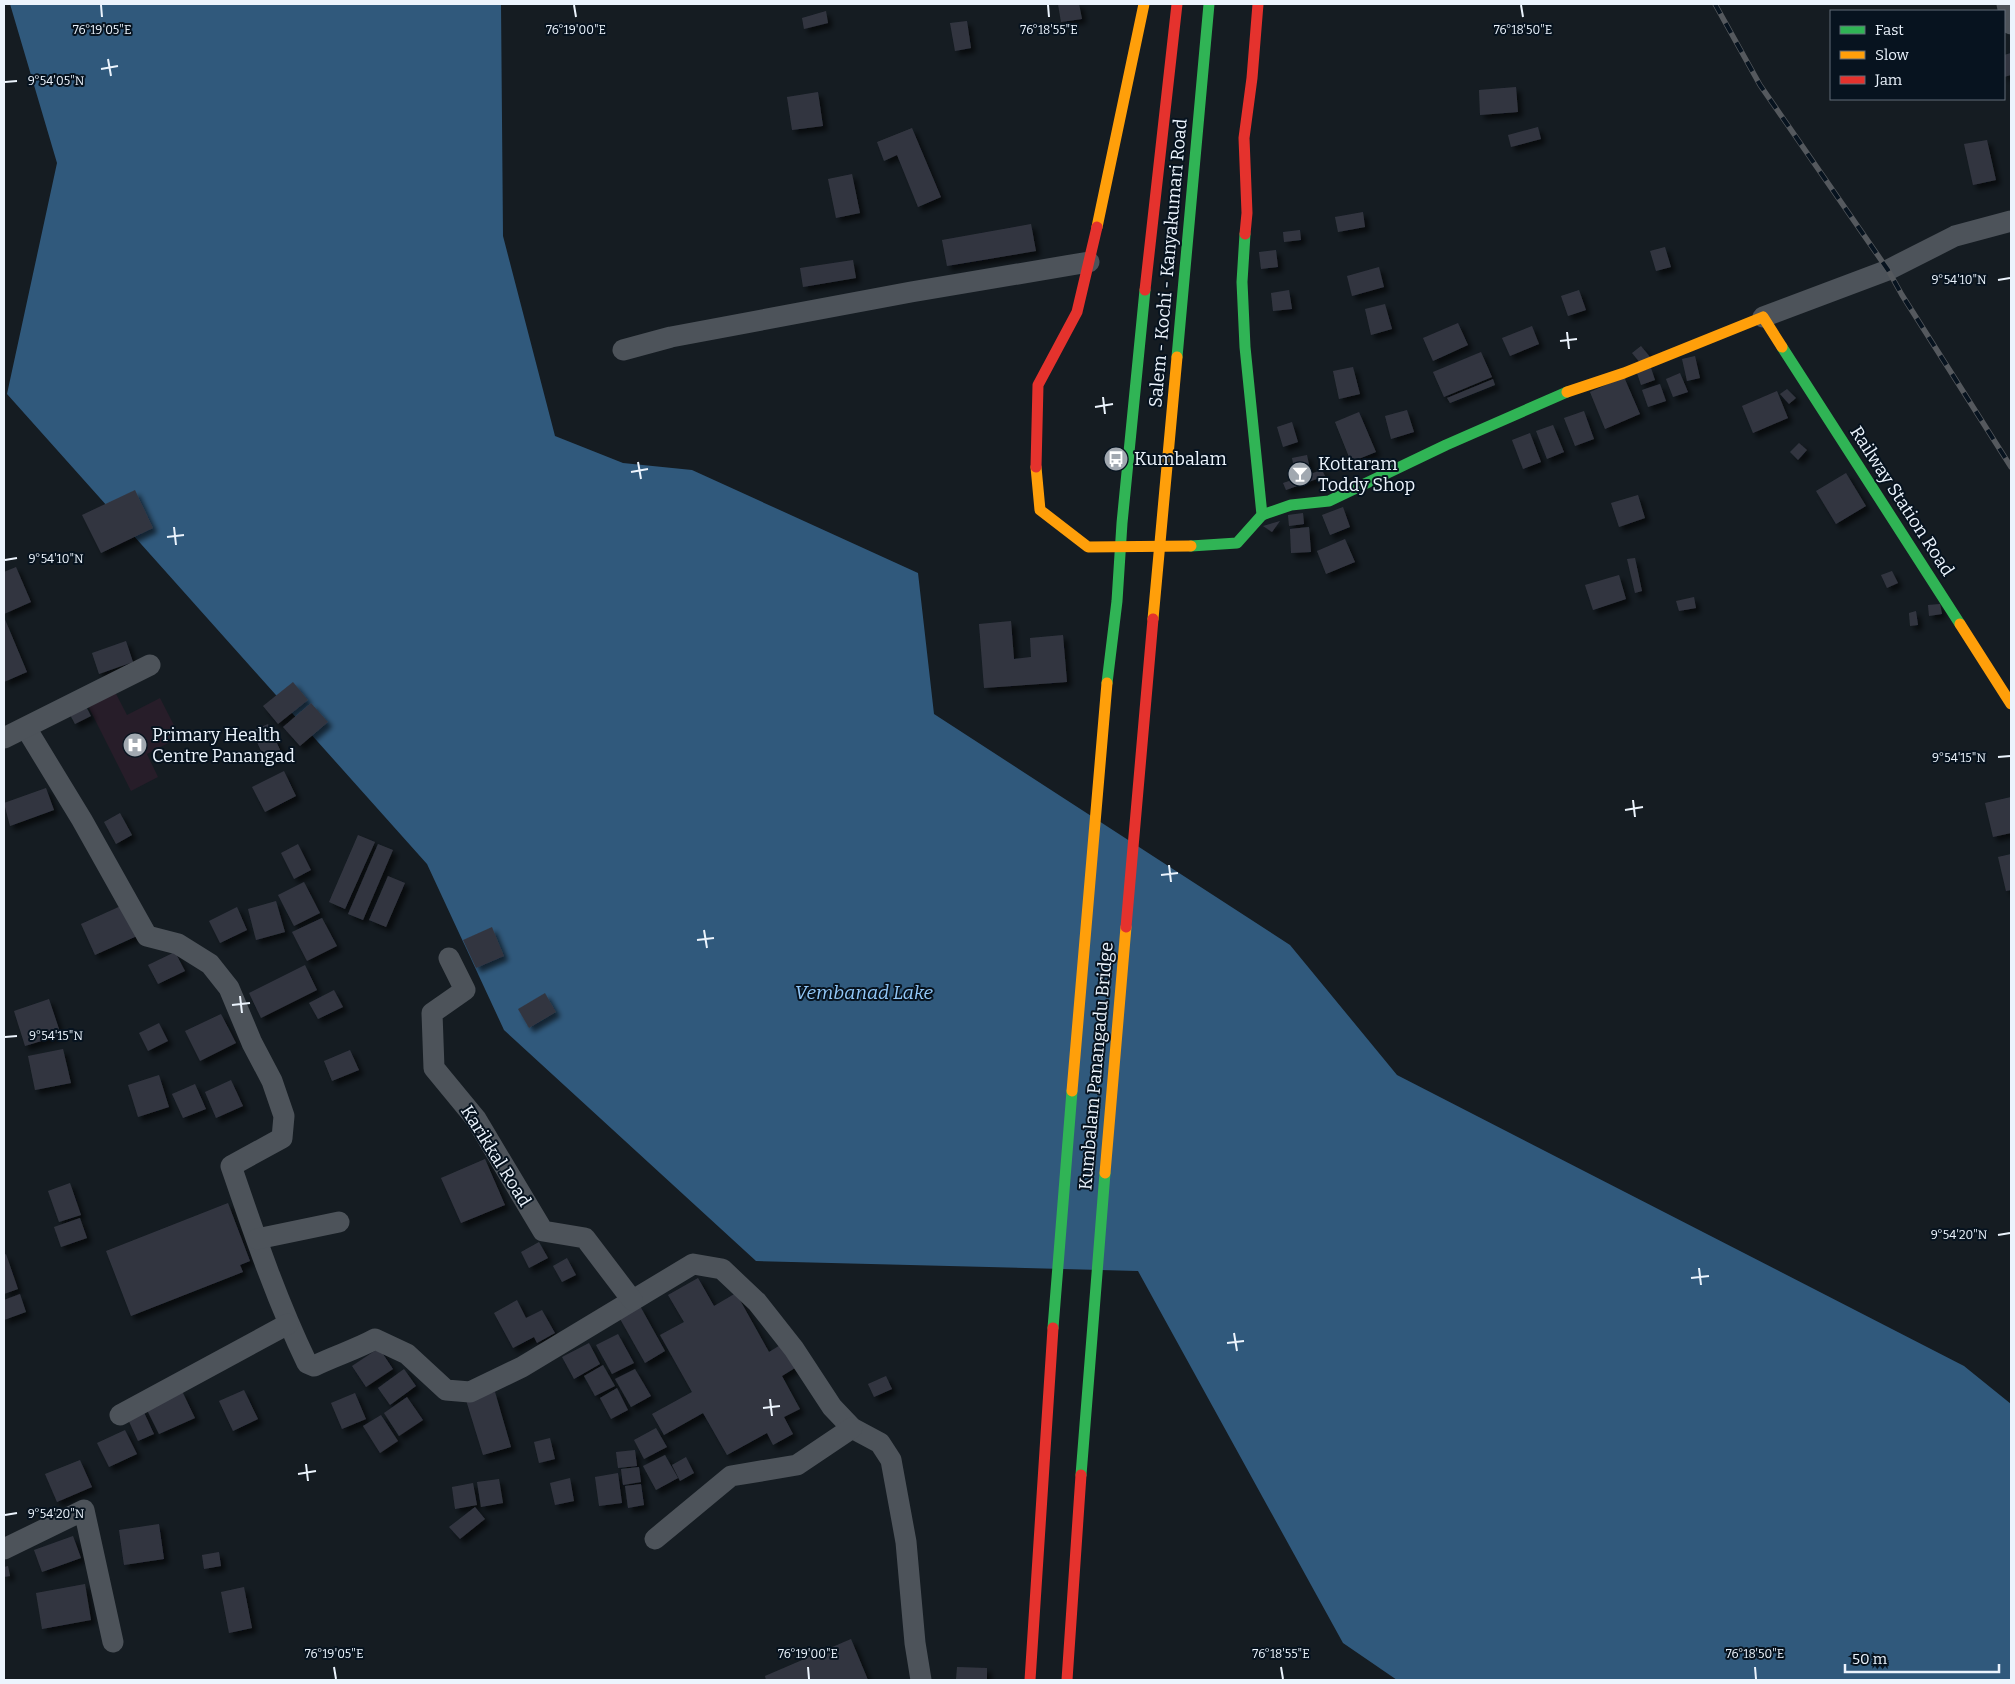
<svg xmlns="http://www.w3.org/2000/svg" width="2015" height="1684" viewBox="0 0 2015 1684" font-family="Bitter,serif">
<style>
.medical{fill:#271d29}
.water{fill:#30597c}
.building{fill:#333641;filter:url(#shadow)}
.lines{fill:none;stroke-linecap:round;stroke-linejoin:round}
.street{stroke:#4d535a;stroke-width:21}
.fast{stroke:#30b455;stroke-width:11}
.slow{stroke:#ff9f0a;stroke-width:11}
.jam{stroke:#e5322d;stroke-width:11}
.rail-casing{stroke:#55595e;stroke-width:5.5}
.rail{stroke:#07131f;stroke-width:4;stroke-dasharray:11;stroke-linecap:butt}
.ticks{fill:none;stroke:#ecf4fd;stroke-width:2}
.labels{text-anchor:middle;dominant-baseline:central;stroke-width:4;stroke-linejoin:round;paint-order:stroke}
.street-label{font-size:18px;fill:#ecf4fd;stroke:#07131f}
.poi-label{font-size:18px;fill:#ecf4fd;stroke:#07131f;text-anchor:start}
.water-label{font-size:19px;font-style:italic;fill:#93c8f8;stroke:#07131f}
.ticks-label{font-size:12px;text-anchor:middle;fill:#ecf4fd;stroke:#07131f;stroke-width:4;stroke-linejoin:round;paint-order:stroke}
</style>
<defs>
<filter id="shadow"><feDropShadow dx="4.5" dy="4.5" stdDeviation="2.5" flood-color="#0009"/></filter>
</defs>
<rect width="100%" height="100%" fill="#151c22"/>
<path class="medical" d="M113,688L127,715L160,698L180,737L147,754L158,777L131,791L86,702Z"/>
<path class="water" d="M10,4H501L503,236L555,436L623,463L692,470L918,573L934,714L1290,945L1397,1075L1964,1366L2011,1404V1680H1397L1343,1643L1138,1271L756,1261L504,1030L427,864L7,394L57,163Z"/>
<g class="building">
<path d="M1058,4H1079L1082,19L1061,22Z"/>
<path d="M826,11L828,23L804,29L802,18Z"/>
<path d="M967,21L971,48L955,51L950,23Z"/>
<path d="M2011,53V75L2004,77V55Z"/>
<path d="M1516,87L1518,112L1480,115L1479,90Z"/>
<path d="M818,92L823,126L792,130L787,97Z"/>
<path d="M1538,127L1541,139L1511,147L1508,135Z"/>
<path d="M912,128L941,197L918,207L897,155L884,161L877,142Z"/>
<path d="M1987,140L1996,180L1973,185L1964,144Z"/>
<path d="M852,174L860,213L836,218L828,179Z"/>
<path d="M1363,212L1365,227L1338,232L1335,217Z"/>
<path d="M1031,224L1036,251L947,266L942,240Z"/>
<path d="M1300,230L1301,240L1284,242L1283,232Z"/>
<path d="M1665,247L1671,267L1656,271L1650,251Z"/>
<path d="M1276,250L1278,267L1261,269L1259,252Z"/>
<path d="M853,260L856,278L803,287L800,268Z"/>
<path d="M1379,267L1384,287L1352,296L1347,276Z"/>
<path d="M1289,290L1292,309L1273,311L1271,293Z"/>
<path d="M1579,290L1586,310L1568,316L1561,296Z"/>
<path d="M1385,304L1392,329L1371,335L1365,309Z"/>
<path d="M1458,323L1468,345L1433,361L1423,338Z"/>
<path d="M1532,326L1539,344L1510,356L1502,338Z"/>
<path d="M1641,346L1650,357L1641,364L1632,353Z"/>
<path d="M1481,352L1492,377L1444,397L1433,372Z"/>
<path d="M1695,356L1700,378L1687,381L1682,359Z"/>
<path d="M1353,367L1360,394L1339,399L1333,371Z"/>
<path d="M1651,368L1655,380L1641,385L1637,373Z"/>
<path d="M1680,373L1688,392L1673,397L1666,379Z"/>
<path d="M1624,377L1640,414L1605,429L1590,392Z"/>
<path d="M1493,379L1495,385L1450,403L1447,398Z"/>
<path d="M1660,384L1666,401L1648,407L1642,390Z"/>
<path d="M1787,389L1796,398L1789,404L1780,394Z"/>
<path d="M1777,391L1788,418L1753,433L1742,406Z"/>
<path d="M1407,410L1414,432L1391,439L1385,416Z"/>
<path d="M1584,411L1594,439L1575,446L1564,418Z"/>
<path d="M1359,412L1376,452L1351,462L1335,422Z"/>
<path d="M1292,422L1298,442L1283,447L1277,427Z"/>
<path d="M1553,425L1564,452L1547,459L1536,431Z"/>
<path d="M1530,433L1541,462L1523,469L1512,440Z"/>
<path d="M1799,443L1807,450L1798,460L1790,452Z"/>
<path d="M1307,455L1310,470L1295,473L1292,458Z"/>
<path d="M1322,470L1325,476L1286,490L1283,483Z"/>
<path d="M1846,473L1866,506L1836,524L1816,491Z"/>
<path d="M135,490L153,528L101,553L82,515Z"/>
<path d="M1638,495L1645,518L1619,527L1611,503Z"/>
<path d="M1343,507L1350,527L1330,535L1322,515Z"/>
<path d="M1303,513L1304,524L1289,526L1288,515Z"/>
<path d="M1280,521L1272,532L1263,526Z"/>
<path d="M1309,527L1311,552L1291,553L1290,529Z"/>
<path d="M1345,539L1355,562L1326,574L1317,551Z"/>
<path d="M1635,558L1642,591L1635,593L1627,559Z"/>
<path d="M16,567L31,602L4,614V572Z"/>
<path d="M1892,571L1898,583L1887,588L1881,575Z"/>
<path d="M1619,575L1626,599L1593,610L1585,585Z"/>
<path d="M1694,597L1696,608L1679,611L1676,601Z"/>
<path d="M1940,604L1942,614L1929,616L1928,605Z"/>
<path d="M1916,611L1918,625L1910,626L1909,613Z"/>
<path d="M4,617L27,672L4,682Z"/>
<path d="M1011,621L1014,659L1031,657L1030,638L1063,635L1067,682L984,688L979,624Z"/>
<path d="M126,641L133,662L99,674L92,653Z"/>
<path d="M293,682L308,700L278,724L263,706Z"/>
<path d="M84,703L91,716L75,724L68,711Z"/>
<path d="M311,703L328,722L300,746L283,727Z"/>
<path d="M268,724L282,754L266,762L252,731Z"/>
<path d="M284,771L296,796L265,812L252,787Z"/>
<path d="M46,788L54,810L10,826L4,803Z"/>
<path d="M2011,797V833L1993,837L1985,803Z"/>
<path d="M120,813L132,835L116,844L104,822Z"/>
<path d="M358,835L375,842L345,909L329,902Z"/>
<path d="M298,844L311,870L294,879L281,853Z"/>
<path d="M378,844L393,850L363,920L348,914Z"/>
<path d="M2011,854V890L2006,891L1998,857Z"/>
<path d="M388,876L405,883L386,927L369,920Z"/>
<path d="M304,882L320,913L294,926L278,895Z"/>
<path d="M276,901L285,932L256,940L248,909Z"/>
<path d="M123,905L137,936L95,955L81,924Z"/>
<path d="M237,907L247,930L220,943L209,921Z"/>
<path d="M322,918L337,946L307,961L292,932Z"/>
<path d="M492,927L504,956L476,968L463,940Z"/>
<path d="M175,952L185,971L158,984L148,965Z"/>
<path d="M305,965L317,990L261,1018L249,993Z"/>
<path d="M334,990L343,1007L318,1019L309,1003Z"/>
<path d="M545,993L556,1012L529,1028L518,1009Z"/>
<path d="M49,999L61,1035L25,1046L14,1011Z"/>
<path d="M221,1014L236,1043L200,1061L185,1031Z"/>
<path d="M159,1023L168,1041L148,1051L139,1033Z"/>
<path d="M63,1049L71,1083L35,1090L28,1056Z"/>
<path d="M350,1050L359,1070L332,1081L324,1061Z"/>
<path d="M159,1075L169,1107L138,1117L128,1085Z"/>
<path d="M231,1080L243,1106L216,1118L205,1092Z"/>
<path d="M195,1084L206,1109L183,1118L172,1094Z"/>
<path d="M485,1159L505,1205L461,1223L441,1178Z"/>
<path d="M70,1183L81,1215L59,1222L48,1191Z"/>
<path d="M228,1203L250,1261L240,1265L243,1272L131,1316L106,1251Z"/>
<path d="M80,1218L87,1238L61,1247L54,1227Z"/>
<path d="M539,1242L548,1258L529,1268L521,1252Z"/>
<path d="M6,1254L18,1289L4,1294V1255Z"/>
<path d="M567,1258L576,1275L562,1282L553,1266Z"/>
<path d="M698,1278L714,1306L736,1293L769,1352L782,1344L795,1368L782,1376L800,1409L784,1417L793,1434L773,1445L767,1433L727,1455L703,1413L664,1435L652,1414L692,1392L660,1335L684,1322L668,1295Z"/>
<path d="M20,1294L26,1312L4,1320V1300Z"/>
<path d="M517,1300L526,1318L542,1310L555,1333L537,1343L534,1337L513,1348L494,1313Z"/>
<path d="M640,1306L665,1351L645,1363L619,1317Z"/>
<path d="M618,1334L634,1363L612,1374L596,1345Z"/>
<path d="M589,1343L600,1364L574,1379L562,1357Z"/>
<path d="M379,1348L393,1369L366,1387L352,1366Z"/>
<path d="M603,1365L615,1386L595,1396L584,1376Z"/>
<path d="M404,1369L416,1386L390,1405L378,1388Z"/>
<path d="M635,1369L651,1396L631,1407L615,1379Z"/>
<path d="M886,1376L892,1389L874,1397L868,1384Z"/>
<path d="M617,1388L628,1410L611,1419L600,1398Z"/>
<path d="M244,1390L258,1419L233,1431L219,1401Z"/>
<path d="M182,1391L195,1418L159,1434L146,1408Z"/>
<path d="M495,1392L511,1447L483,1455L466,1400Z"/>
<path d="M355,1393L366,1419L342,1429L331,1403Z"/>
<path d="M407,1397L423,1420L399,1436L384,1413Z"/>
<path d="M142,1408L154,1434L138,1441L126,1415Z"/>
<path d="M381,1415L398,1441L380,1453L363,1426Z"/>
<path d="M656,1428L667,1447L644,1459L634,1440Z"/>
<path d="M125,1430L137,1454L109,1467L97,1443Z"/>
<path d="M550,1438L555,1459L539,1463L534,1442Z"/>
<path d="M635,1450L637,1466L618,1468L616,1452Z"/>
<path d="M665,1455L678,1478L656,1490L643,1466Z"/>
<path d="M686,1457L694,1473L680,1481L672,1465Z"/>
<path d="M80,1460L92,1487L57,1502L45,1474Z"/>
<path d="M639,1467L641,1482L623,1485L621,1469Z"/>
<path d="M618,1473L622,1503L599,1506L595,1477Z"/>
<path d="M570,1478L574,1501L555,1505L550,1483Z"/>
<path d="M499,1479L503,1503L481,1507L477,1482Z"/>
<path d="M473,1483L477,1505L455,1509L452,1487Z"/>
<path d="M641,1484L644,1505L628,1508L625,1486Z"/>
<path d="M475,1507L485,1519L460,1539L449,1527Z"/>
<path d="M159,1524L164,1559L124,1565L119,1530Z"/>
<path d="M73,1536L81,1558L42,1572L34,1550Z"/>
<path d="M219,1552L221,1566L204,1569L202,1555Z"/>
<path d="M8,1566L10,1576L4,1577V1567Z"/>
<path d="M85,1584L91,1620L42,1629L36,1593Z"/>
<path d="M244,1587L252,1628L229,1633L221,1592Z"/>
<path d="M851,1639L868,1680H766L765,1676Z"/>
<path d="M957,1667L987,1668V1680H956Z"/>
</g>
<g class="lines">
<g class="street">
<path d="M2007,4L2011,24"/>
<path d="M1763,317L1888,270L1955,236L2011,221"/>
<path d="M623,350L671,337L911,292L1089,262"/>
<path d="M26,728L82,820L147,936L178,944L210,964L229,988L252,1043L272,1081L284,1116L282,1138L231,1166C254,1233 276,1299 307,1363L314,1366C334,1356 355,1350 375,1339L407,1354L446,1390L470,1392L522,1367L693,1264L722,1269L757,1302L794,1349L832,1407L852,1428L880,1443L891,1460L906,1542L915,1643L921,1680"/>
<path d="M4,738L150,665"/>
<path d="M449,958L465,990L432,1013L434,1068L476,1119L543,1231L585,1238L632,1300"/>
<path d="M257,1239L339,1222"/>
<path d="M120,1415L288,1324"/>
<path d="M655,1539L731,1476L797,1465L852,1428"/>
<path d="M4,1549L84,1510L113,1642"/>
</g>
<g class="fast">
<path d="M1782,347L1960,624"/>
<path d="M1177,357L1209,4"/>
<path d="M1262,515L1291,505L1329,501L1446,445L1567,392"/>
<path d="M1191,546L1237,543L1262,515L1245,347L1242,282L1245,234"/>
<path d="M1107,683L1117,601L1122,523L1145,290"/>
<path d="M1053,1328L1072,1091"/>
<path d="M1081,1475L1105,1173"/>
</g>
<g class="slow">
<path d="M1097,227L1144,4"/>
<path d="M1567,392L1624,373L1763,317L1782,347"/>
<path d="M1036,467L1040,510L1088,547L1191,546"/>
<path d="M1153,619L1177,357"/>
<path d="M1960,624L2011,704"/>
<path d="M1072,1091L1107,683"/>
<path d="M1105,1173L1126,927"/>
</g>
<g class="jam">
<path d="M1245,234L1247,213L1244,138L1252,78L1258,4"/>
<path d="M1145,290L1177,4"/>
<path d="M1036,467L1038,385L1077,312L1097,227"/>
<path d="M1126,927L1153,619"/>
<path d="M1030,1680L1053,1328"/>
<path d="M1067,1680L1081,1475"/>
</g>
<defs>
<path id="rail" d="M1715,4L1760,85L1888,270L1902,295L2011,467"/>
</defs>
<use href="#rail" class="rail-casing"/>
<use href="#rail" class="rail"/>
</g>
<path class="ticks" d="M101,5L102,17M574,5L576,17M1048,5L1049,17M1521,5L1523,17M108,59L111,76M101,69L118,66M5,82L17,81M1998,280L2010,278M1567,332L1569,349M1560,341L1577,339M1103,397L1105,414M1095,407L1113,404M638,462L641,479M631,472L648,469M174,527L176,545M167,537L184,535M5,560L17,558M1998,757L2010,756M1633,800L1635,817M1625,810L1643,807M1169,865L1171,882M1161,875L1178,873M704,930L707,948M697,940L714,938M240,996L242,1013M232,1005L250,1003M5,1037L17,1036M1998,1235L2010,1233M1699,1268L1701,1285M1691,1278L1709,1276M1234,1333L1237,1351M1227,1343L1244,1341M770,1399L772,1416M763,1408L780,1406M306,1464L308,1481M298,1474L316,1471M5,1515L17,1513M334,1667L336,1679M808,1667L809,1679M1281,1667L1283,1679M1755,1667L1756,1679"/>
<defs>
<symbol id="bus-disc" viewBox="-11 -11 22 22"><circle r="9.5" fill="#a1a8b0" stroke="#07131f"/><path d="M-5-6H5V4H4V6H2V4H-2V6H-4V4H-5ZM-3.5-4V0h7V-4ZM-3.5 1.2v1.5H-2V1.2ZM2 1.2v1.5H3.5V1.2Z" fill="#fff"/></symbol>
<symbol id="bar-disc" viewBox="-11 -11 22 22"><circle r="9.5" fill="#a1a8b0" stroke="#07131f"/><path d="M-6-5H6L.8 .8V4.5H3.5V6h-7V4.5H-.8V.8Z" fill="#fff"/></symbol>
<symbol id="hospital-disc" viewBox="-11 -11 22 22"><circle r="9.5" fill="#a1a8b0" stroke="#07131f"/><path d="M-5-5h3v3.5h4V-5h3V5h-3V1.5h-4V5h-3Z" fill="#fff"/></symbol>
</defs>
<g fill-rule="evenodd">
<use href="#bus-disc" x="1102" y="445" width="28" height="28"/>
<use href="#bar-disc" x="1286" y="460" width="28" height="28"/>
<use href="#hospital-disc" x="121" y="731" width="28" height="28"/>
</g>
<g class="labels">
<g class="street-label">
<text transform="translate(1168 263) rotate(-85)">Salem - Kochi - Kanyakumari Road</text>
<text transform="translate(1902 501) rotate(57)">Railway Station Road</text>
<text transform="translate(1096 1066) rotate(-85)">Kumbalam Panangadu Bridge</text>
<text transform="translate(496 1156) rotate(58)">Karikkal Road</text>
</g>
<g class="poi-label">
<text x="1134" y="459">Kumbalam</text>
<text x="1318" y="464">Kottaram<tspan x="1318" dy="21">Toddy Shop</tspan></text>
<text x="152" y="735">Primary Health<tspan x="152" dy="21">Centre Panangad</tspan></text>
</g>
<g class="water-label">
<text x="864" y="992">Vembanad Lake</text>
</g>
</g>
<g class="ticks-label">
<text x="102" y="34">76°19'05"E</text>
<text x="576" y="34">76°19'00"E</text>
<text x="1049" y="34">76°18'55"E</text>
<text x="1523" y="34">76°18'50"E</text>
<text x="56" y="85">9°54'05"N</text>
<text x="1959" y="284">9°54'10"N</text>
<text x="56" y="563">9°54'10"N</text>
<text x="1959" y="762">9°54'15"N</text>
<text x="56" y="1040">9°54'15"N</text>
<text x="1959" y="1239">9°54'20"N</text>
<text x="56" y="1518">9°54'20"N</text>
<text x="334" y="1658">76°19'05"E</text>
<text x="808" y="1658">76°19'00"E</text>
<text x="1281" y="1658">76°18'55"E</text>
<text x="1755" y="1658">76°18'50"E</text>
</g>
<rect width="2015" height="1684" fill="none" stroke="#ecf4fd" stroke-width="10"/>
<rect x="1830" y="10" width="175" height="90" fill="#07131f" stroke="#636d78"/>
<rect x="1840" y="26" width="25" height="8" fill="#30b455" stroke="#636d78"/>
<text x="1875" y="35" font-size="15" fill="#ecf4fd">Fast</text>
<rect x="1840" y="51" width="25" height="8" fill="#ff9f0a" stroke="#636d78"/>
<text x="1875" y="60" font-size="15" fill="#ecf4fd">Slow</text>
<rect x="1840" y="76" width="25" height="8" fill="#e5322d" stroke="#636d78"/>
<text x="1875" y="85" font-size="15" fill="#ecf4fd">Jam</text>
<path d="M1845 1664v8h154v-8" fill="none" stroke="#ecf4fd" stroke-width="2.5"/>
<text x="1852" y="1664" font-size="15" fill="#ecf4fd" stroke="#07131f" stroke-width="4" paint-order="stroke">50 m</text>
</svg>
